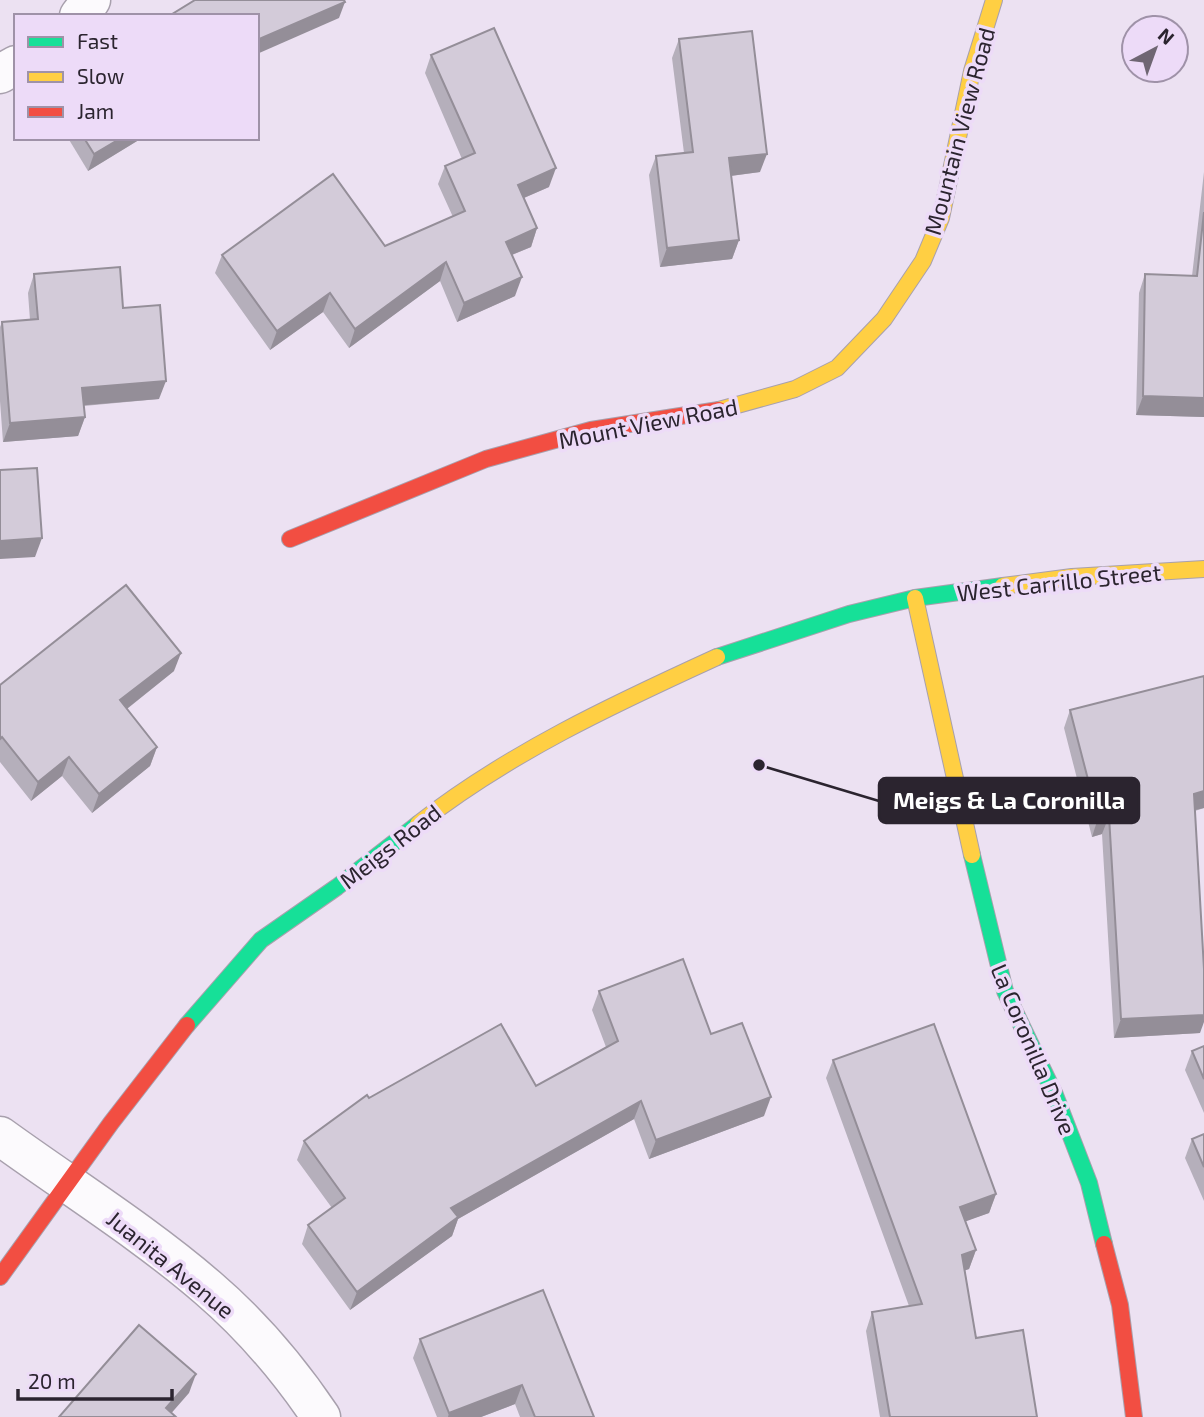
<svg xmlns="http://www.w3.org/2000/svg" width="1204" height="1417" viewBox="0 0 1204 1417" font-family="'Exo 2',sans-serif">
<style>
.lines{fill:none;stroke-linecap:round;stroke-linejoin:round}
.street-casing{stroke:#a8a0ad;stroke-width:41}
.fast-casing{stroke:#a8a0ad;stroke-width:18}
.slow-casing{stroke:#a8a0ad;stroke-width:18}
.jam-casing{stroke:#a8a0ad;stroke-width:18}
.street{stroke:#fcfafd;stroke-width:38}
.fast{stroke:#16e098;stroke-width:16}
.slow{stroke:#ffcf43;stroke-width:16}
.jam{stroke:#f24e42;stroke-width:16}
.wall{fill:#b5afbb}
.shaded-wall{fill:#948e98}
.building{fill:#d3cbd9;stroke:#948e98;stroke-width:2}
.labels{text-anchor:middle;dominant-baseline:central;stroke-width:7;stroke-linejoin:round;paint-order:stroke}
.street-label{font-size:23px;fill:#2b242f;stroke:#eddbf8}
.leader{fill:none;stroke:#2b242f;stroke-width:2.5}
.callout-dot{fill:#2b242f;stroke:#eddbf8;stroke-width:2.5}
.callout{fill:#2b242f;stroke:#2b242f;stroke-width:2.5}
.callout-label{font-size:24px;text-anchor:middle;font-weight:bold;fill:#fff}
</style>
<rect width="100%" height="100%" fill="#ece1f2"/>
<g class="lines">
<defs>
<g id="street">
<path d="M79,16L91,0"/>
<path d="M0,74L16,65"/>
<path d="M0,1136C69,1186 143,1232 208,1288C250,1324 290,1371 321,1417"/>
</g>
<g id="fast">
<path d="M717,657L849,614L915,598L1003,586"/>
<path d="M972,855L1005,991L1055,1095L1089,1183L1104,1244"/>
<path d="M187,1025L261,940L337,887L418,824"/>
</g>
<g id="slow">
<path d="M719,410L795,389L837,368L884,319L923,261L941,218L972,71L994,0"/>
<path d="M1003,586L1072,577L1204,569"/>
<path d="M915,598L972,855"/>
<path d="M418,824C509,753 612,705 717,657"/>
</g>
<g id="jam">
<path d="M290,539L486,459L591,430L719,410"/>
<path d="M1104,1244L1120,1305L1134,1417"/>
<path d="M0,1277L111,1123L187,1025"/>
</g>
</defs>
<use href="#street" class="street-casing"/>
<use href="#fast" class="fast-casing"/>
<use href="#slow" class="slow-casing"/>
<use href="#jam" class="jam-casing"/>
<use href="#street" class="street"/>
<use href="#fast" class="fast"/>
<use href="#slow" class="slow"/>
<use href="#jam" class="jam"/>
</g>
<g class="wall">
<path d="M679,39L760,172L731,176L739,240L732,259L660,267L649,175L656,156L684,153L672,58Z"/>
<path d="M431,55L549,187L524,198L537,228L531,247L512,255L515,296L457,322L440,281L349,348L323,312L270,350L215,273L222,255L385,246L453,217L438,184L445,166L462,159L425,73Z"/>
<path d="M68,138H142L88,171Z"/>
<path d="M1204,172V417L1136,415L1139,293L1145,274L1192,276Z"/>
<path d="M34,274L123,308L159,399L84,406L85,417L78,436L3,442L0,401V327L2,322L30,320L28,293Z"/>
<path d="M174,671L127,709L157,747L150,766L92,813L62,776L31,801L0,762V685Z"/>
<path d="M1070,710L1204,808L1195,811L1200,1033L1114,1038L1102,834L1092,837L1064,728Z"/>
<path d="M599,991L711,1034L764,1116L649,1159L634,1119L458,1219L452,1236L350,1310L302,1244L308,1225L332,1208L297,1160L304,1141L369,1098L536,1086L606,1047L592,1010Z"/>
<path d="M1204,1046V1113L1185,1070L1192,1051Z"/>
<path d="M833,1060L996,1194L989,1213L965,1221L976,1250L969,1269L965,1270L976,1338L1037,1417H880L866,1331L872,1312L909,1306L826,1078Z"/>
<path d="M1204,1134V1201L1185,1158L1192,1139Z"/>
<path d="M420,1339L594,1417H520L515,1404L481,1417H437L413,1358Z"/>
</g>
<g class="shaded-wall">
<path d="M345,2L339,18L257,54V40Z"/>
<path d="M121,138H142L88,171L94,154Z"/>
<path d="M767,154L760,172L722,177L729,158Z"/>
<path d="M556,168L549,187L512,203L518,185Z"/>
<path d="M537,228L531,247L499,260L506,242Z"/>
<path d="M739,240L732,259L660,267L667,248Z"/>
<path d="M446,262L440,281L349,348L355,329Z"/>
<path d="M522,277L515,296L457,322L464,303Z"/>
<path d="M330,293L323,312L270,350L277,331Z"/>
<path d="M166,381L159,399L75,406L82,388Z"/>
<path d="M1143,396L1204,398V417L1136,415Z"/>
<path d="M85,417L78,436L3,442L10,423Z"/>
<path d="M42,538L35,557L0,559V541Z"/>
<path d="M181,653L174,671L114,719L120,700Z"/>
<path d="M157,747L150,766L92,813L99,794Z"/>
<path d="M69,757L62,776L31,801L38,782Z"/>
<path d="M1204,791V808L1187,812L1194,794Z"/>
<path d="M1109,816L1102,834L1092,837L1098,818Z"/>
<path d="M1204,1015V1022L1200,1033L1114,1038L1121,1019Z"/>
<path d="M771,1097L764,1116L649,1159L656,1140Z"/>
<path d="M641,1101L634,1119L458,1219L452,1236L350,1310L357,1292L451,1208Z"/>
<path d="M996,1194L989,1213L953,1226L960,1207Z"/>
<path d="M976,1250L969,1269L955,1274L962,1255Z"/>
<path d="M196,1374L189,1393L168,1417L166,1408Z"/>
<path d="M522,1385L515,1404L481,1417H448L449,1413Z"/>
</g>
<g class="building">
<path d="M195,0H344L345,2L257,40V16H169Z"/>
<path d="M494,28L556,168L518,185L537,228L506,242L522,277L464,303L446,262L355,329L330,293L277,331L222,255L333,174L385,246L465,211L445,166L475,153L431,55Z"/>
<path d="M752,31L767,154L729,158L739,240L667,248L656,156L693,152L679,39Z"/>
<path d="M84,138H121L94,154Z"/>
<path d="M1204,212V398L1143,396L1145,274L1197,276Z"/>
<path d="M120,267L123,308L160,305L166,381L82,388L85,417L10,423L2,322L38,319L34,274Z"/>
<path d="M37,468L42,538L0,541V470Z"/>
<path d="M126,585L181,653L120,700L157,747L99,794L69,757L38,782L2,737L0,739V685Z"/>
<path d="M1204,676V791L1194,794L1204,969V1015L1121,1019L1109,816L1098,818L1070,710Z"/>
<path d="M683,959L711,1034L742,1023L771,1097L656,1140L641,1101L451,1208L458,1217L357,1292L308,1225L345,1198L304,1141L367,1095L369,1098L501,1024L536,1086L618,1041L599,991Z"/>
<path d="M934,1024L996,1194L960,1207L976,1250L962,1255L976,1338L1023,1330L1037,1417H890L872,1312L922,1304L833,1060Z"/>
<path d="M1204,1046V1079L1192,1051Z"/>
<path d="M1204,1134V1167L1192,1139Z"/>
<path d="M543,1290L594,1417H535L522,1385L449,1413L420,1339Z"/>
<path d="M139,1325L196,1374L166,1408L176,1417H59Z"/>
</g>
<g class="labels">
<g class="street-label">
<text transform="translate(959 131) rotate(-75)">Mountain View Road</text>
<text transform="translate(648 423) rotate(-11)">Mount View Road</text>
<text transform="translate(1059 582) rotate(-6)">West Carrillo Street</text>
<text transform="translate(390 846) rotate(-38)">Meigs Road</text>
<text transform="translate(1034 1049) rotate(67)">La Coronilla Drive</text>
<text transform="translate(171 1264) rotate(39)">Juanita Avenue</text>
</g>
</g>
<path class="leader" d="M759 765L879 801"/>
<circle class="callout-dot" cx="759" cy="765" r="7"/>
<rect class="callout" x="879" y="778" width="260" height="45" rx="7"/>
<g class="callout-label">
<text x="1009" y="809">Meigs &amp; La Coronilla</text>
</g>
<rect x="14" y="14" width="245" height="126" fill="#eddbf8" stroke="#9f92a8" stroke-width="2"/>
<rect x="28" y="37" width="35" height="10" fill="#16e098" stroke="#9f92a8" stroke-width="2"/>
<text x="77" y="49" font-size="21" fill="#2b242f">Fast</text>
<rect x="28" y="72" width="35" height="10" fill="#ffcf43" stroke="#9f92a8" stroke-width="2"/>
<text x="77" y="84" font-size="21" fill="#2b242f">Slow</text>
<rect x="28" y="107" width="35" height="10" fill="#f24e42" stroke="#9f92a8" stroke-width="2"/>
<text x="77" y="119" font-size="21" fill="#2b242f">Jam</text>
<g transform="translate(1155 49) rotate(41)"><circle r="33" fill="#eddbf8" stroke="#9f92a8" stroke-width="2"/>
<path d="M0-5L12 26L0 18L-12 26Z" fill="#6f6673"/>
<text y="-10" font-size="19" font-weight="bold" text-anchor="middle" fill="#2b242f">N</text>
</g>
<path d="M18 1389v10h154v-10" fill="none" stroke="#2b242f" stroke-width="3.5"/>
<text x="28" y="1389" font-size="21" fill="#2b242f" stroke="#eddbf8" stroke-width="5" paint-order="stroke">20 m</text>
</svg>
